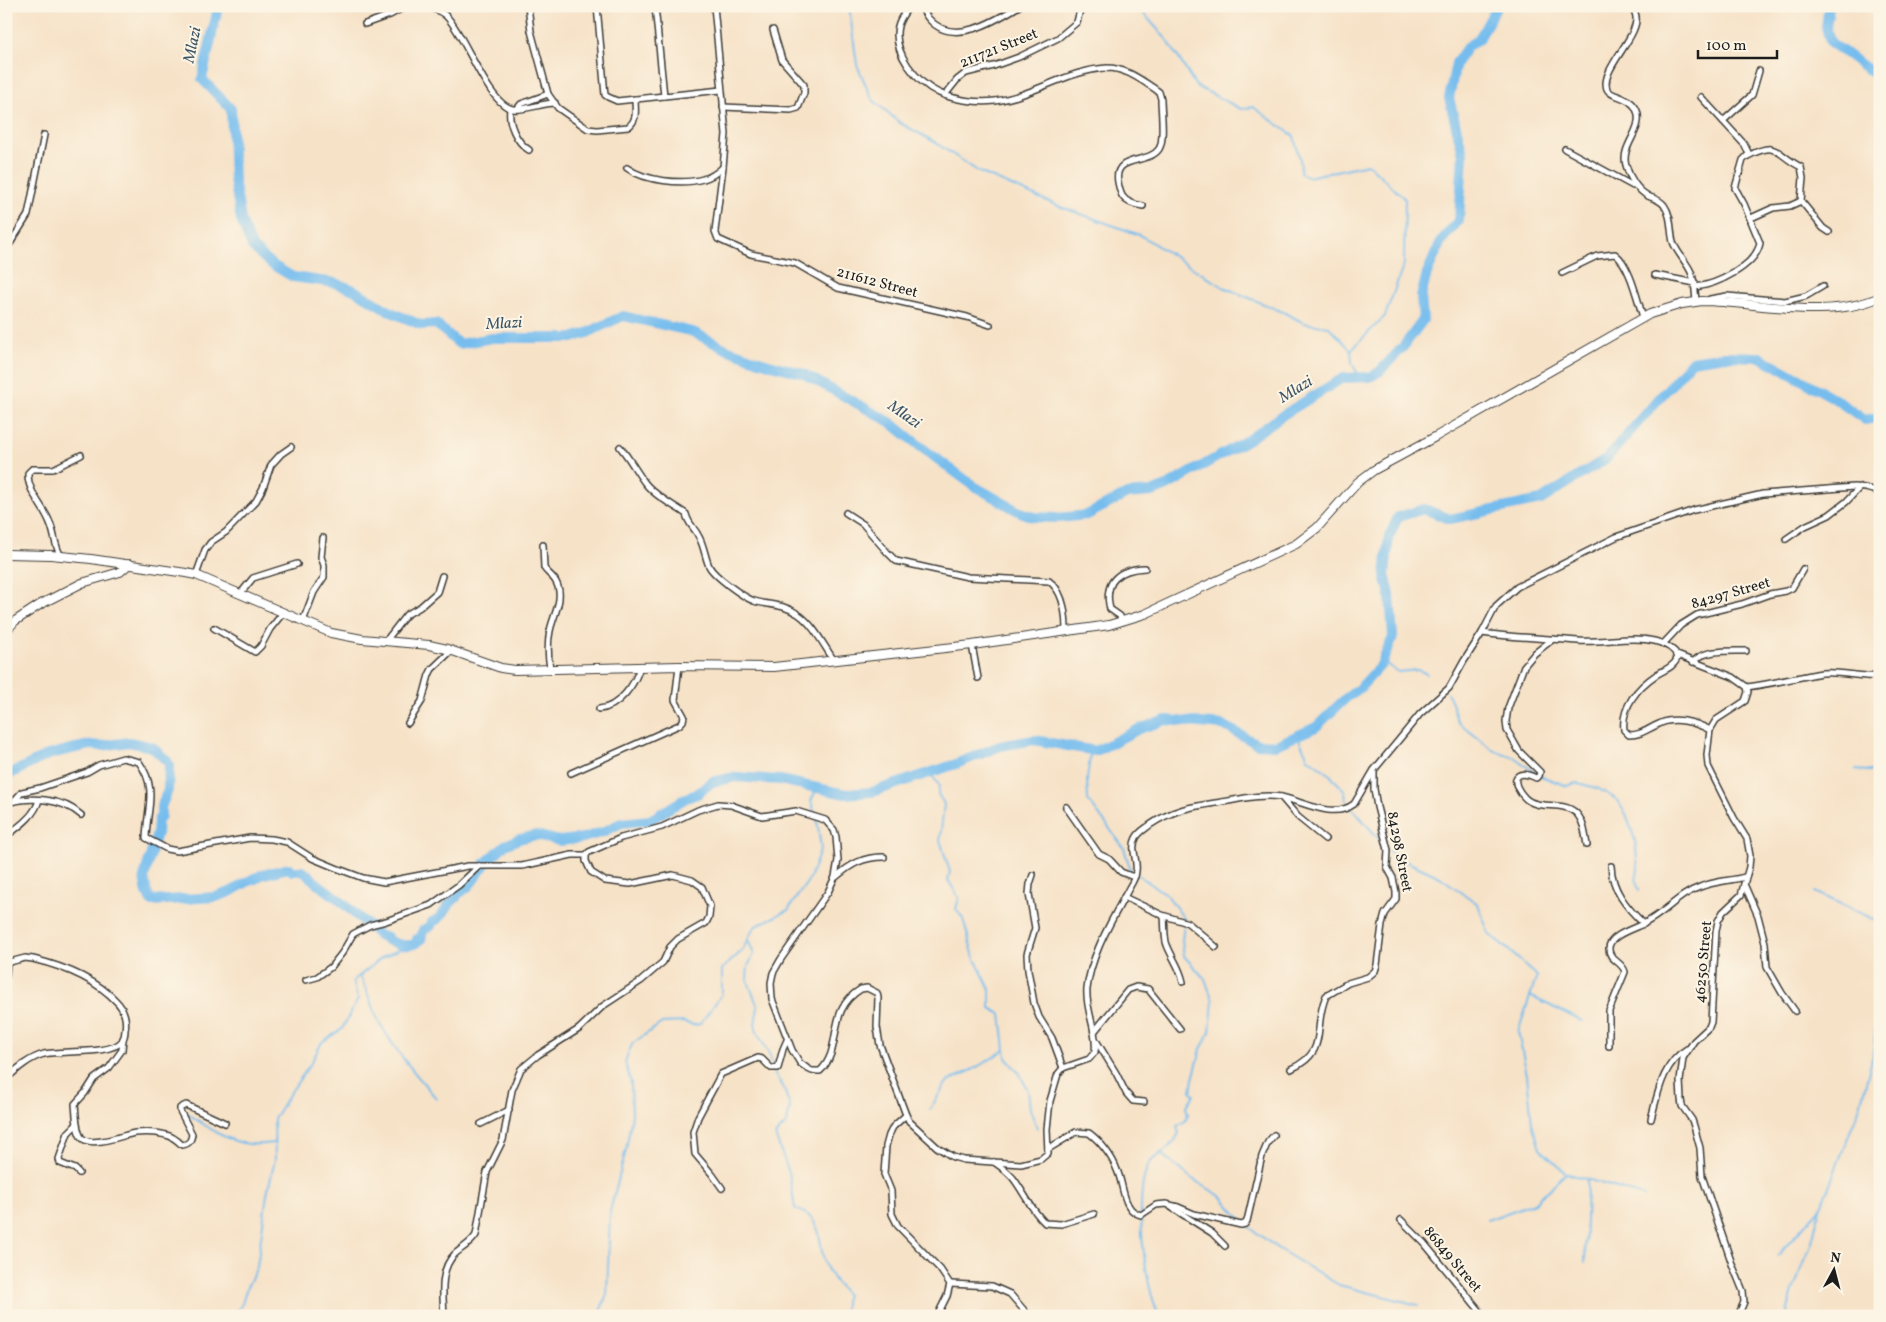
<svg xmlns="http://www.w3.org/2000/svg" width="1886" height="1322" viewBox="0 0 1886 1322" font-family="Vollkorn,serif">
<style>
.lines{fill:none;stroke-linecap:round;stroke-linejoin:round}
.stream{stroke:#76bdee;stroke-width:2}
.river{stroke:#76bdee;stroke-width:10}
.street-casing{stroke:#3d3a36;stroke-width:8}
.secondary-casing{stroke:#3d3a36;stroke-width:10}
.street{stroke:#fff;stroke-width:5}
.secondary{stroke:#fff;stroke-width:8}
.labels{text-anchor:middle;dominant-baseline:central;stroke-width:4;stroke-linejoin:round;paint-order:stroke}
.street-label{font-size:15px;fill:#1c1c1c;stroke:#fcf5e5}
.water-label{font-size:16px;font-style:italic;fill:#3c5466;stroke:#fcf5e5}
</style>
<rect width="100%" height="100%" fill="#fcf5e5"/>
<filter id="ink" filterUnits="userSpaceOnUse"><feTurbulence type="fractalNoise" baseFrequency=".02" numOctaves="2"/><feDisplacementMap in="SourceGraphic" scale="10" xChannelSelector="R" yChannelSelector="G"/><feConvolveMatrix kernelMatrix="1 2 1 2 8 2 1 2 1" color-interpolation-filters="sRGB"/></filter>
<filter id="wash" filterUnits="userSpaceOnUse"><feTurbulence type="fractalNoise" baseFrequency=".0096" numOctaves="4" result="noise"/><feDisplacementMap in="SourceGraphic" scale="20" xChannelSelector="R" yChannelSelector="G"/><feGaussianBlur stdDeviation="1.12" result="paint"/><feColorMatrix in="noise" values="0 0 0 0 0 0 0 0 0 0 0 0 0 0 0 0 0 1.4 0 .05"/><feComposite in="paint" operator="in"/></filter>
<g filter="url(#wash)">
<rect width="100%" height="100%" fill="#f6e2c7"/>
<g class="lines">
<g class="stream">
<path d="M849,6L857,65L872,99L900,123L933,141L979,172L1061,207L1140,235L1223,287L1283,312L1304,323L1329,327L1351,350L1352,363L1359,376"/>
<path d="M1137,6L1168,41L1196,86L1241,109L1253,107L1294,136L1301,164L1300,173L1308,177L1368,164L1405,199L1404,264L1385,316L1351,350"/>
<path d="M1383,662L1398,672L1418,670L1427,674"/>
<path d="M1447,693C1454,702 1453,713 1458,722L1493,750L1515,758L1537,774"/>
<path d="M1297,735L1308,758L1328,773L1345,791L1346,801"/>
<path d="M1091,750L1087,779L1088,800L1124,848L1131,872"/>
<path d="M1856,770L1880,772"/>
<path d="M930,773L939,785L938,794L944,804L940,840L950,872L948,880L959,898L956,909L963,919L974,957L990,989V1008L1001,1014L1006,1058L1020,1074L1028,1091L1030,1109L1037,1128"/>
<path d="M1541,776L1567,786L1576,783L1582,784L1599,789L1616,799L1626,814L1635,840L1638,868L1636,882L1639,890"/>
<path d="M1352,808L1386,847"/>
<path d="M815,814L811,801L817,788"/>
<path d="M1389,851L1399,858L1440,877L1478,904L1489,934L1504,946L1537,976L1518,1032L1527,1075L1532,1123L1540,1149L1566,1173L1644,1196"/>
<path d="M1138,875L1167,895L1185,920"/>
<path d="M1815,892L1880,922"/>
<path d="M748,940L754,954L748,966L747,979L758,1007L755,1024L757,1032L770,1056L775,1075L783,1086L790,1107L787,1123L775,1135L789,1173L795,1208C799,1211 805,1212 809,1216C823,1229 819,1247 825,1263C829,1276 838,1285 847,1295C844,1301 845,1309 844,1316"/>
<path d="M360,976C368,991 372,1010 381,1025C396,1052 417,1076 437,1099"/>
<path d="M1530,996L1582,1021"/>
<path d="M930,1109L947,1082L974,1069L1005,1050"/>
<path d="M187,1113C206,1126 227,1142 250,1144C258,1145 266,1144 274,1143"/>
<path d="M1161,1154L1194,1180L1222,1197L1245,1224L1277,1248L1339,1285L1418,1305"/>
<path d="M1487,1220L1534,1203L1565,1174"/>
<path d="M1777,1256L1821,1207L1860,1106L1873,1055L1880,979"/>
<path d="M1585,1263L1587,1179"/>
<path d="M233,1316L242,1304L247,1287L257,1267L267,1194L275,1160L274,1119L286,1099L311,1063L322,1042L342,1029L358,999L353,981L383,957L407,946"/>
<path d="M598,1316L607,1295L610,1211L626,1150L632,1115L631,1083L625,1062L629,1051L633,1043L662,1023L683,1022L693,1025L700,1024L722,994V969L742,951L754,927L788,910L810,878L821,848L817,820"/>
<path d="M1159,1316C1144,1285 1133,1194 1149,1164C1153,1158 1162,1153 1167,1149C1172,1144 1176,1139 1179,1134L1177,1126L1185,1121L1188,1114L1186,1107L1194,1095L1191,1091L1193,1079L1201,1049L1210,1032L1213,1001L1205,979L1184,956L1182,940L1184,924"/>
<path d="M1786,1316L1794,1288L1811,1245L1820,1209"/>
</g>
<g class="river">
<path d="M216,6L217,12L202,79L231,109L234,179L241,220L252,247L271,264L293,277L335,283L354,290L391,312L421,325L436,324L459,344L492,338H572L587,333L623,316L693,332L726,349L762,362L804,374L890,422L921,447L974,486L1018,511L1033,517L1058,518L1087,515L1127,494L1152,492L1167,486L1249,439L1283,415L1343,378L1370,377L1379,372L1403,347L1423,320L1421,297L1427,273L1441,241L1459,220L1463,154L1449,98L1456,63L1468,46L1479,39L1497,6"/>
<path d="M1829,6L1826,27L1830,42L1880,78"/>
<path d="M6,776L48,755L67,750L90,745L101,746L129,742L152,747L167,761L169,764L168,790L161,807V816L158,820L157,833L144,877L147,893L151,901L216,897L230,892L254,878L255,879L261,875L289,868L292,871H302L310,876L314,881L337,898L380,936L387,937V940C398,944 406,948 417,943V939L421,940L423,930L431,926L432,922C445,918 445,905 456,898L457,895L469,886L484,866"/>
<path d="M484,864L505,845L519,839L536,835L560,841L583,838L603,832L621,823L650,820L686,798L697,794L712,782L735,777L780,780L845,794L872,792L956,764L1000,746L1034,740L1096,751L1139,729L1166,720L1223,725L1257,744L1276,745L1316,727L1346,698L1360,688L1381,665L1393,637L1390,595L1385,575L1389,537L1398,517L1424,509L1450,519L1541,500L1607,458L1692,361L1725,356L1760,357L1832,397L1865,420L1880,417"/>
</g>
</g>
</g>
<g filter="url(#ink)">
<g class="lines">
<defs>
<g id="street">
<path d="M427,6C434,9 442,11 447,17C465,35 488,105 513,109C524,111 542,103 555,103"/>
<path d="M528,6L531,31L548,94L558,108L588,129L597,130L628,127C638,120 635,110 635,99"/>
<path d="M597,6L605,95L608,97L617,101L721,90"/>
<path d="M655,6L664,96"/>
<path d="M909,6C905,12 900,18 898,26C892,52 916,82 939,93C955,100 977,103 995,101C1033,96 1068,70 1107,68C1126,68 1141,80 1155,89L1159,92L1161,99C1161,111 1165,140 1159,149C1148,165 1113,154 1118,182C1119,187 1120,193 1123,197C1127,203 1136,205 1143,206"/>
<path d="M920,6C923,10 926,16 929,19C953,47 995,21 1019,6"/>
<path d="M1185,7L1192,6"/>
<path d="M1635,13C1644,33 1599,69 1607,89C1611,98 1631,95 1637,111C1644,130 1620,146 1626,165C1629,177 1637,190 1648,196C1654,199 1659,199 1664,205C1672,216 1670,230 1673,242C1677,253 1686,261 1691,272C1695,281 1695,291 1696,302"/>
<path d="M365,24L390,15L406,6"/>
<path d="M945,95L957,80L966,73L994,66L1019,57L1058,38L1077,22L1081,6"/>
<path d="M723,107L791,110L798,108L804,93V85L782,60L773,30"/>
<path d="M510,109C508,123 516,142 529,150"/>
<path d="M517,109L521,104L548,94"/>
<path d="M1723,121L1752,95L1759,71"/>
<path d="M1565,149L1633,186H1636"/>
<path d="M1748,156C1779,140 1775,154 1801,167L1803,178L1801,201L1823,228L1829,232"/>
<path d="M723,167L715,231L718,239L751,254L795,263L838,288L967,317L990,325"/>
<path d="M627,168C645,181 682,185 703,179C711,177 717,173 723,167L726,134L714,6"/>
<path d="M1751,218L1773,208L1790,206L1801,201"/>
<path d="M6,250L28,215L44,135"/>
<path d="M1562,273L1597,256L1615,254C1630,265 1637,299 1643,317"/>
<path d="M1655,275L1695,283"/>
<path d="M1695,287C1716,285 1756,266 1760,243L1744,204L1735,188L1743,160L1749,154L1744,144L1701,97"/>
<path d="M1710,299L1727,296L1785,301L1806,296L1823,286"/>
<path d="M620,447C630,459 636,471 645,483C655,496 673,505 686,514C688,524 695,528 699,537C704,546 705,557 709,566C714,576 743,597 754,601C771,606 781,603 798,614C813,624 823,644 833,659"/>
<path d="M846,513L863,524L887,552L896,561L968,577L1049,581C1063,591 1066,614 1066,631"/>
<path d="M1786,539L1805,526L1829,515L1846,502L1860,487"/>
<path d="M543,545L544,568C547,573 553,576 556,582C565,598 553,615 550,631C547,644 548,656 550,669"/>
<path d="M61,556C54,545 55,534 50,523C44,506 27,492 28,473L32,469H53L81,455"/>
<path d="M196,575L205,550L211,542L226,532L256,501L263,488L271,465L281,454L291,447"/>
<path d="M240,594L253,578L297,564"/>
<path d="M303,621L314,592L324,577V565L321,557L323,538"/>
<path d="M1122,622L1120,616L1110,609C1103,581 1119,569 1145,568"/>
<path d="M214,628L255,652L261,646L270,629L283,613"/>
<path d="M1482,633C1514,638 1546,638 1578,641C1606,644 1654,629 1675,652L1677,659C1673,668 1663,670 1656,675C1638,687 1621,707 1624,730L1629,735C1642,735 1647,729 1659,724C1674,716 1695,722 1710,730L1707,755L1708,766L1734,818L1747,839L1750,856L1749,867L1741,895L1723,912L1718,921L1716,931L1711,1022L1709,1027L1694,1041L1683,1058L1680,1081L1681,1099L1682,1106L1692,1120L1694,1126L1700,1148L1702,1176L1732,1264L1743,1291L1744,1302L1738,1316"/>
<path d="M1553,639L1535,653L1524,666L1508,708L1506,721L1507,730L1519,751L1540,772L1539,776L1536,778C1513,767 1510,783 1525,798C1538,811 1562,800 1576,813C1584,821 1585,834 1587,845"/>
<path d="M385,642L406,615L420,607L437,592L442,576"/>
<path d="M1663,644L1681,625L1697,615L1742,604L1770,594L1786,591L1792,588L1803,569"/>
<path d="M972,645L978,678"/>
<path d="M1677,655L1733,677L1747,687L1748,692L1745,701L1716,720L1710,730"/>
<path d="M1693,662C1704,649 1730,651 1746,651"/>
<path d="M1747,687C1772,684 1797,677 1822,673C1842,671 1860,678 1880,676"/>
<path d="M599,709C618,708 636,684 640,666"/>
<path d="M408,723L422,701L429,675L432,669L452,650"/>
<path d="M571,773L679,725L683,721L684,716L675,700L679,666"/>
<path d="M1281,797L1298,817L1325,839"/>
<path d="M14,801L22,792L40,788L87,772L99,765L123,758L139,762C158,789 147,807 146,838L167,849L177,851L250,838L272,839L287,842L312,858L336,868L363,878L384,882L468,866H522L572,855H586L589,852L621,838L662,827L698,810L718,804L731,805L762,816L796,811L825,820L834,830L836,837L838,860L835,877L828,892L781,959L773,973L771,983L772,999L792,1050L800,1063L808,1069L812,1071H820C844,1049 825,1010 861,989L867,988L877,993L878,998L877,1027L880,1045L906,1115L909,1121L937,1147L953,1157L964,1160L1021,1164L1041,1159L1048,1153L1047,1129L1050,1101L1058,1074L1063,1068L1089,1059L1095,1052C1098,1031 1085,1010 1087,989C1091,953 1113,919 1129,888C1132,883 1136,877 1136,871C1138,860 1130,849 1136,838C1139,832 1145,829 1150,825C1176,807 1198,806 1228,801C1245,798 1264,794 1281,797C1302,801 1333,820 1354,804L1374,770L1407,730L1420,714L1449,688L1464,661L1482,633L1496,606L1517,587L1616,537L1694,510L1763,494L1854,487L1865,488L1880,492"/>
<path d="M6,803C30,796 62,798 81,815"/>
<path d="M1066,807L1099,854L1109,859L1121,872L1131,876H1135"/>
<path d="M9,834C21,825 35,815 39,800"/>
<path d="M1611,866C1612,890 1626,907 1644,924"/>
<path d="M1033,875L1030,884L1029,894L1035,928L1027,954L1028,970L1034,1003L1039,1017L1052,1038L1063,1068"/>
<path d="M836,877C851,864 863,857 884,857"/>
<path d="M1744,884L1758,916L1765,943L1767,967L1782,993L1795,1011"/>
<path d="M1124,897L1162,915L1188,923L1216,947"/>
<path d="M1163,916L1164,917C1165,924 1164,939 1167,945C1172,958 1180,967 1183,982"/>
<path d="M6,963L25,958L33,959C62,966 96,979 117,1002C124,1009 127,1020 125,1030C125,1034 124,1038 122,1041C112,1055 61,1050 44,1054C29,1058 17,1069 6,1079"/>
<path d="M6,976L7,963"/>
<path d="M306,980L317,977L331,967L342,953L353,934L370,925L386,921L431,905L459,885L479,866"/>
<path d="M1094,1032L1128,990L1136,987L1148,989L1180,1029"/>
<path d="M123,1039L122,1050L109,1068L94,1079L85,1093L75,1104C76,1113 76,1132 82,1138C92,1148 123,1135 135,1133C145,1132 156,1132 166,1135C172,1136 177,1140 182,1145C189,1144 191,1141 192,1134L180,1111V1108L186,1105L225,1123"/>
<path d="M1097,1042L1116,1073L1126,1093L1133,1101L1144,1102"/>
<path d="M1609,1046V1011L1625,972C1623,962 1608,960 1609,948C1609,935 1636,928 1645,923C1665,913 1679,894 1700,887C1714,881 1730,881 1745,877"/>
<path d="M1291,1069C1330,1051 1312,1028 1326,996L1348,983L1368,977L1375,971L1377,965L1382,925L1385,914L1396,899V892L1393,878L1387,867L1388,850L1377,807L1374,789V771"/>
<path d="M906,1115L893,1127L889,1135L886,1146L884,1174L891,1191L892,1214L898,1226L940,1269L950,1284L947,1296L937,1316"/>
<path d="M1651,1119C1658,1094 1662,1064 1687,1049"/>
<path d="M77,1124L68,1133L59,1159L60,1163L75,1169L79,1173"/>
<path d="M481,1124L509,1110"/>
<path d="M1048,1149L1076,1132L1089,1133C1100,1141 1112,1156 1117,1170C1124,1184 1122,1211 1141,1215L1156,1205L1166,1204L1178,1207L1194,1214L1241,1225L1245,1224L1247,1221L1262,1156L1268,1142L1274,1135"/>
<path d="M994,1162C1001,1167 1007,1171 1013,1178C1024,1192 1031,1210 1045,1223L1061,1224L1094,1214"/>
<path d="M722,1188L712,1174L695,1154L693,1132L698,1117L721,1074L758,1058L762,1059L771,1068H778L783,1049L787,1040"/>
<path d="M1171,1207L1212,1233L1225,1246"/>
<path d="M1401,1220L1424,1243L1484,1316"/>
<path d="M950,1284L992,1286L1010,1294L1029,1316"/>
<path d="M444,1316C443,1296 439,1269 455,1254C462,1247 471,1244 476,1235L487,1172L503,1140L512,1090L521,1069L538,1055L579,1029L603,1006L641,981L663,962L670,947L678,939L706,923L709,917L710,906L704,892L702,887L692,880L673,875L630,884L605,881L591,872L586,861V855"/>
</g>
<g id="secondary">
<path d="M6,554L51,555L91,559L186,573L196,575L331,633L362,639L429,645L447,649L501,668L515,670L679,666L774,667L972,645L1109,625L1145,614L1296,544L1317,528L1358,482L1374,470L1435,437L1650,314L1682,304L1702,301C1759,302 1827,321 1880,297"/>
<path d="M6,631L15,621L41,604L82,583L120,572L129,564"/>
</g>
</defs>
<use href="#street" class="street-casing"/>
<use href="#secondary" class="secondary-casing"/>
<use href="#street" class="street"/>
<use href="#secondary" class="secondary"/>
</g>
</g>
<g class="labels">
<g class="street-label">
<text transform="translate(999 49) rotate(-22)">211721 Street</text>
<text transform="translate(877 283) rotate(15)">211612 Street</text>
<text transform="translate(1731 594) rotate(-16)">84297 Street</text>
<text transform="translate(1399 852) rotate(79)">84298 Street</text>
<text transform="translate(1704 962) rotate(-85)">46250 Street</text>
<text transform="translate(1452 1260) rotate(50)">86849 Street</text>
</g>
<g class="water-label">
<text transform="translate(193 45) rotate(-78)">Mlazi</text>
<text transform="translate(504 324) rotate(-3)">Mlazi</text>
<text transform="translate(1296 390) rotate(-32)">Mlazi</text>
<text transform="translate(904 415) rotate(35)">Mlazi</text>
</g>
</g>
<rect width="1886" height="1322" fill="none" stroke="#fcf5e5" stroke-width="25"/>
<g transform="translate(1834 1270) rotate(7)" stroke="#fcf5e5" stroke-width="4" paint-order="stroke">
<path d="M0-4L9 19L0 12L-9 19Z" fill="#1c1c1c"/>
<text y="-8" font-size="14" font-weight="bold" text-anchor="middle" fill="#1c1c1c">N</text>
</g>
<path d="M1698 50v8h79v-8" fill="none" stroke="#1c1c1c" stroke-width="2.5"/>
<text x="1706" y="50" font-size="15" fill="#1c1c1c" stroke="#fcf5e5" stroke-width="4" paint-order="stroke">100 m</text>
</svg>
